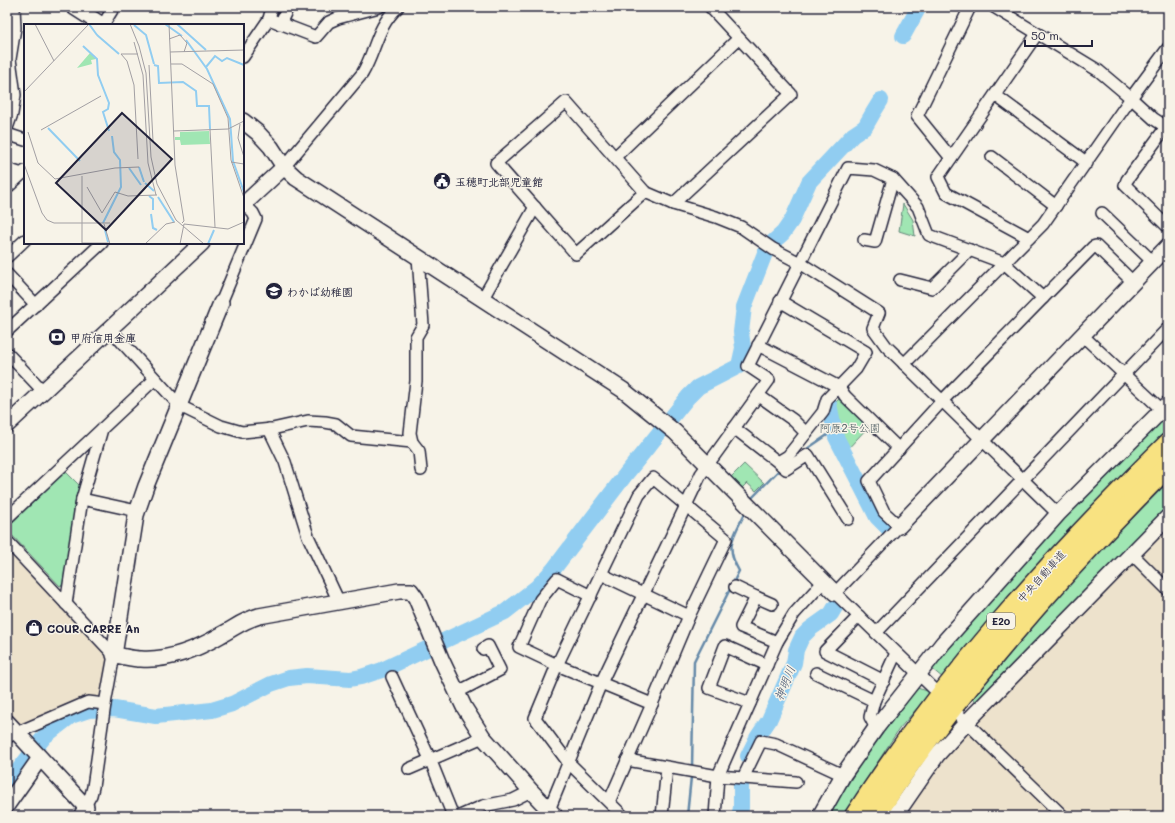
<svg xmlns="http://www.w3.org/2000/svg" width="1175" height="823" viewBox="0 0 1175 823" font-family="Mali,'Klee One',sans-serif">
<style>
.built{fill:#ede2cc}
.green{fill:#a0e6b3;stroke:#618477}
.lines{fill:none;stroke-linecap:round;stroke-linejoin:round}
.stream{stroke:#6589a8;stroke-width:2.5}
.river{stroke:#91cdf1;stroke-width:16}
.street-casing{stroke:#22223b;stroke-width:14}
.secondary-casing{stroke:#22223b;stroke-width:18}
.highway-casing{stroke:#22223b;stroke-width:23}
.street{stroke:#f7f3e8;stroke-width:11}
.secondary{stroke:#f7f3e8;stroke-width:15}
.highway{stroke:#f8e281;stroke-width:20}
.labels{text-anchor:middle;dominant-baseline:central;stroke-width:3;stroke-linejoin:round;paint-order:stroke}
.shield{fill:#f7f3e8;stroke:#62616f;stroke-width:1}
.shield-label{font-size:10px;font-weight:bold;fill:#22223b}
.poi-label{font-size:11px;font-weight:bold;fill:#22223b;stroke:#f7f3e8;text-anchor:start}
.park-label{font-size:11px;fill:#425359;stroke:#f7f3e8}
.street-label{font-size:11px;fill:#22223b;stroke:#f7f3e8}
.water-label{font-size:12px;font-style:italic;fill:#435572;stroke:#f7f3e8}
.inset-river{fill:none;stroke:#91cdf1;stroke-width:2}
.inset-road{fill:none;stroke:#a29fa3;stroke-width:1}
.view{fill:#22223b;fill-opacity:0.15;stroke:#22223b;stroke-width:2}
.inset-edge{fill:none;stroke:#22223b;stroke-width:2}
</style>
<rect width="100%" height="100%" fill="#f7f3e8"/>
<filter id="ink" filterUnits="userSpaceOnUse"><feTurbulence type="fractalNoise" baseFrequency=".025" numOctaves="2"/><feDisplacementMap in="SourceGraphic" scale="8" xChannelSelector="R" yChannelSelector="G"/><feConvolveMatrix kernelMatrix="1 2 1 2 8 2 1 2 1" color-interpolation-filters="sRGB"/></filter>
<g filter="url(#ink)">
<g class="built">
<path d="M1168,528V816H904L941,758Z"/>
<path d="M7,541L114,655L105,704L88,702L17,733L7,722Z"/>
</g>
<g class="green">
<path d="M903,204L913,220L915,236L899,231Z"/>
<path d="M839,399L868,427L845,452L838,436L832,406Z"/>
<path d="M1168,411V429L1109,488L1038,563L943,678L931,668L1031,552Z"/>
<path d="M744,464L764,483L756,491L747,483L739,491L728,480Z"/>
<path d="M65,471L81,487L65,584L60,586L8,531V527Z"/>
<path d="M1168,482V508L977,704L973,698L1076,576Z"/>
<path d="M917,688L931,692L899,729L843,816H828L865,757Z"/>
</g>
<g class="lines">
<g class="stream">
<path d="M792,459L829,434L835,432"/>
<path d="M752,498L780,469"/>
<path d="M692,768L694,661L739,571C724,545 734,536 746,511"/>
<path d="M687,816L691,777"/>
</g>
<g class="river">
<path d="M903,36L919,7"/>
<path d="M829,404L836,437L877,517L890,530"/>
<path d="M748,756L757,738L769,720L794,663L796,650L802,637L810,629L831,614L837,604"/>
<path d="M7,785L44,737L71,716L89,710L114,709L156,716L212,710L232,704L271,684L289,678L307,676L350,679L361,677L382,670L505,612L537,587L553,570L626,474L688,397L698,387L739,366L743,348L741,332L744,307L765,253L772,243L783,233L792,220L809,182L853,135L865,127L873,113L881,100"/>
<path d="M739,816L741,808V781"/>
</g>
<defs>
<g id="street">
<path d="M269,7L271,11L269,19"/>
<path d="M994,7L1099,71L1131,98L1154,119L1168,128"/>
<path d="M280,24L288,7"/>
<path d="M103,25L114,7"/>
<path d="M243,57L269,19L316,37L329,22L338,18L379,7"/>
<path d="M995,95L1087,163"/>
<path d="M1166,127L1127,180L1125,185L1168,227"/>
<path d="M7,128L12,114L15,95L10,59L15,28L14,7"/>
<path d="M7,134L25,140"/>
<path d="M615,157L739,38"/>
<path d="M992,157L1056,206"/>
<path d="M951,158L917,116L970,7"/>
<path d="M284,167L362,74C376,51 376,27 398,7"/>
<path d="M7,169L22,174"/>
<path d="M7,188L25,171"/>
<path d="M645,192L576,254L496,163L566,102L645,192L673,204L716,217L741,227L773,249L800,263L879,313L873,328L886,346L1058,514"/>
<path d="M673,204L791,94L710,7"/>
<path d="M1102,213L1153,262"/>
<path d="M1029,238L946,193L938,177L1037,34"/>
<path d="M864,240L875,242L893,179"/>
<path d="M7,257L25,240"/>
<path d="M418,257L423,325L416,337V381L410,433L412,442L419,451L421,470"/>
<path d="M7,274L36,305"/>
<path d="M900,280L932,288L970,250"/>
<path d="M483,298L535,207"/>
<path d="M221,303L256,219L253,213L244,204"/>
<path d="M110,329L180,406L221,426L242,432L272,429L308,421L325,422L336,424L351,436L412,442"/>
<path d="M7,331L102,243"/>
<path d="M1082,335L1162,410"/>
<path d="M758,345L839,387L845,396L899,449"/>
<path d="M7,353L43,391"/>
<path d="M904,364L1043,224L1131,98L1168,48"/>
<path d="M758,395L793,420L806,433"/>
<path d="M734,428L778,462L788,456L823,412L827,399L856,369L866,352L780,301"/>
<path d="M269,429L285,462L308,536L339,602"/>
<path d="M778,462L786,469L808,455L848,519"/>
<path d="M82,499L137,511"/>
<path d="M7,518L155,379"/>
<path d="M7,541L114,655L105,704L93,787L91,795L79,816"/>
<path d="M1132,554L1168,590"/>
<path d="M601,574L689,616"/>
<path d="M735,587L756,597L741,627L777,642"/>
<path d="M591,596L557,579L540,600L519,647L557,665L652,704"/>
<path d="M756,597L772,604"/>
<path d="M66,604L82,499L102,429"/>
<path d="M859,616L825,651L884,681"/>
<path d="M876,633L1168,328"/>
<path d="M816,673L874,701"/>
<path d="M392,677L430,759L453,816"/>
<path d="M933,688L835,593L899,526L884,512L869,481L942,401L1093,247L1096,246L1133,282"/>
<path d="M456,693L500,670L488,646L483,649"/>
<path d="M750,703L709,688L725,646L767,665"/>
<path d="M959,715L1063,816"/>
<path d="M876,728L870,717L874,701L896,653"/>
<path d="M7,737L88,702L105,704"/>
<path d="M627,760L718,776L796,782"/>
<path d="M409,769L483,737"/>
<path d="M743,778L761,741L776,744L843,775"/>
<path d="M609,802L652,704L689,616L726,539L653,478L639,495L557,665L535,718L568,762L623,816"/>
<path d="M549,810L601,683L701,474L769,380L748,366L848,168L874,170L893,179L918,207L929,235L1004,263L1043,298"/>
<path d="M460,816L483,806L513,800L531,791"/>
<path d="M662,816L667,768"/>
<path d="M715,816L718,776L777,642L794,614L824,581"/>
</g>
<g id="secondary">
<path d="M74,7L102,25"/>
<path d="M243,121L258,133L271,147L284,167L296,178L623,390L675,432L835,593"/>
<path d="M243,205L284,167"/>
<path d="M221,303L146,486L136,515L114,655C123,656 132,659 141,659C170,661 197,649 221,635C236,627 242,621 259,616L399,591H411L416,598L442,661L464,707L483,737L531,791L555,816"/>
<path d="M7,425L202,243"/>
<path d="M899,526L1168,246"/>
<path d="M7,722L86,807"/>
<path d="M7,805L40,758"/>
<path d="M820,816L843,775L876,728L943,643L1058,514L1168,404"/>
<path d="M895,816L937,755L967,722L1168,517"/>
</g>
<g id="highway">
<path d="M855,816C943,679 1052,558 1168,444"/>
<path d="M875,816C910,760 951,707 994,656C1049,590 1107,527 1168,466"/>
</g>
</defs>
<use href="#street" class="street-casing"/>
<use href="#secondary" class="secondary-casing"/>
<use href="#highway" class="highway-casing"/>
<use href="#street" class="street"/>
<use href="#secondary" class="secondary"/>
<use href="#highway" class="highway"/>
</g>
</g>
<defs>
<symbol id="civic-disc" viewBox="-11 -11 22 22"><circle r="9.5" fill="#22223b" stroke="#f7f3e8"/><path d="M-.6-6.5H3V-4.5H.6V-3L4-1V1h2V6H-6V1h2V-1L-.6-3ZM-1.2 2.5V6h2.4V2.5Z" fill="#fff"/></symbol>
<symbol id="school-disc" viewBox="-11 -11 22 22"><circle r="9.5" fill="#22223b" stroke="#f7f3e8"/><path d="M0-5L7-2L0 1L-7-2ZM-4 1L0 2.5L4 1V4Q0 6-4 4Z" fill="#fff"/></symbol>
<symbol id="bank-disc" viewBox="-11 -11 22 22"><circle r="9.5" fill="#22223b" stroke="#f7f3e8"/><path d="M-6-4H6V4H-6ZM0-2.3a2.3 2.3 0 1 0 0 4.6a2.3 2.3 0 1 0 0-4.6Z" fill="#fff"/></symbol>
<symbol id="shop-disc" viewBox="-11 -11 22 22"><circle r="9.5" fill="#22223b" stroke="#f7f3e8"/><path d="M-5-2.5h2.3a2.7 3.5 0 0 1 5.4 0H5L5.5 6h-11ZM-1.5-2.5h3a1.5 2.3 0 0 0-3 0Z" fill="#fff"/></symbol>
</defs>
<g fill-rule="evenodd">
<use href="#civic-disc" x="432" y="171" width="20" height="20"/>
<use href="#school-disc" x="264" y="281" width="20" height="20"/>
<use href="#bank-disc" x="47" y="327" width="20" height="20"/>
<use href="#shop-disc" x="24" y="618" width="20" height="20"/>
</g>
<g class="labels">
<rect class="shield" x="987" y="613" width="28" height="16" rx="3"/>
<g class="shield-label">
<text x="1001" y="621">E20</text>
</g>
<g class="poi-label">
<text x="455" y="181">玉穂町北部児童館</text>
<text x="287" y="291">わかば幼稚園</text>
<text x="70" y="337">甲府信用金庫</text>
<text x="47" y="628">COUR CARRE An</text>
</g>
<g class="park-label">
<text x="850" y="427">阿原2号公園</text>
</g>
<g class="street-label">
<text transform="translate(1041 576) rotate(-48)">中央自動車道</text>
</g>
<g class="water-label">
<text transform="translate(784 683) rotate(-68)">神明川</text>
</g>
</g>
<g transform="translate(24 24)">
<rect width="220" height="220" fill="#f7f3e8"/>
<path d="M66,29L72,35L67,36L68,40L53,44ZM185,107L186,120L157,121L156,116H151V113H156V108Z" fill="#a0e6b3"/>
<path class="inset-river" d="M65,0L73,11M141,0L158,12M153,0L182,26M110,1L122,11L130,40M73,11L95,30M162,16L183,45L206,95L209,137L220,168M59,22L73,35L74,51L85,79L84,85L79,88L85,107M130,41L134,42L135,59L159,58L172,67L173,82H185L186,105M182,43L191,32L198,37L203,34L220,41M24,104L56,137M115,143L120,158M105,144L117,161M121,159L130,167M125,172L129,175V186M134,173L150,198M127,190L129,204L133,206M79,199L97,163L96,136L90,128L88,112M81,206L84,218M184,220L190,206"/>
<path class="inset-road" d="M11,0L30,37M106,0L115,22L122,49L127,133L133,160L152,196L180,220M145,0L151,141L160,197L158,199M145,15L156,11L163,19L160,28M110,18L119,51L124,139L132,171M146,28L220,26M97,30L103,37L110,61L114,135M97,30H114M147,40H158L189,60L204,94L207,136L220,174M125,41L129,117M220,42V57M0,68L65,0M216,100L214,114L220,133M186,105L191,203M17,106L77,72M150,107L204,105L220,97M4,108L14,139L31,155L91,144L115,143M207,138L220,140M0,140L18,189L23,196L30,199H86M63,163L78,189L91,168L104,172L133,171M80,200L86,220M58,219H85M58,220V152M121,220L142,200L151,198M156,220L160,200L204,205L220,198"/>
<path class="view" d="M98,89L148,135L82,206L32,159Z"/>
<rect width="220" height="220" class="inset-edge"/>
</g>
<rect width="1175" height="823" fill="none" stroke="#f7f3e8" stroke-width="24"/>
<rect x="12" y="12" width="1151" height="799" fill="none" stroke="#22223b" stroke-width="1.5" filter="url(#ink)"/>
<path d="M1025 40v6h67v-6" fill="none" stroke="#22223b" stroke-width="2"/>
<text x="1031" y="40" font-size="12" fill="#22223b" stroke="#f7f3e8" stroke-width="3" paint-order="stroke">50 m</text>
</svg>
